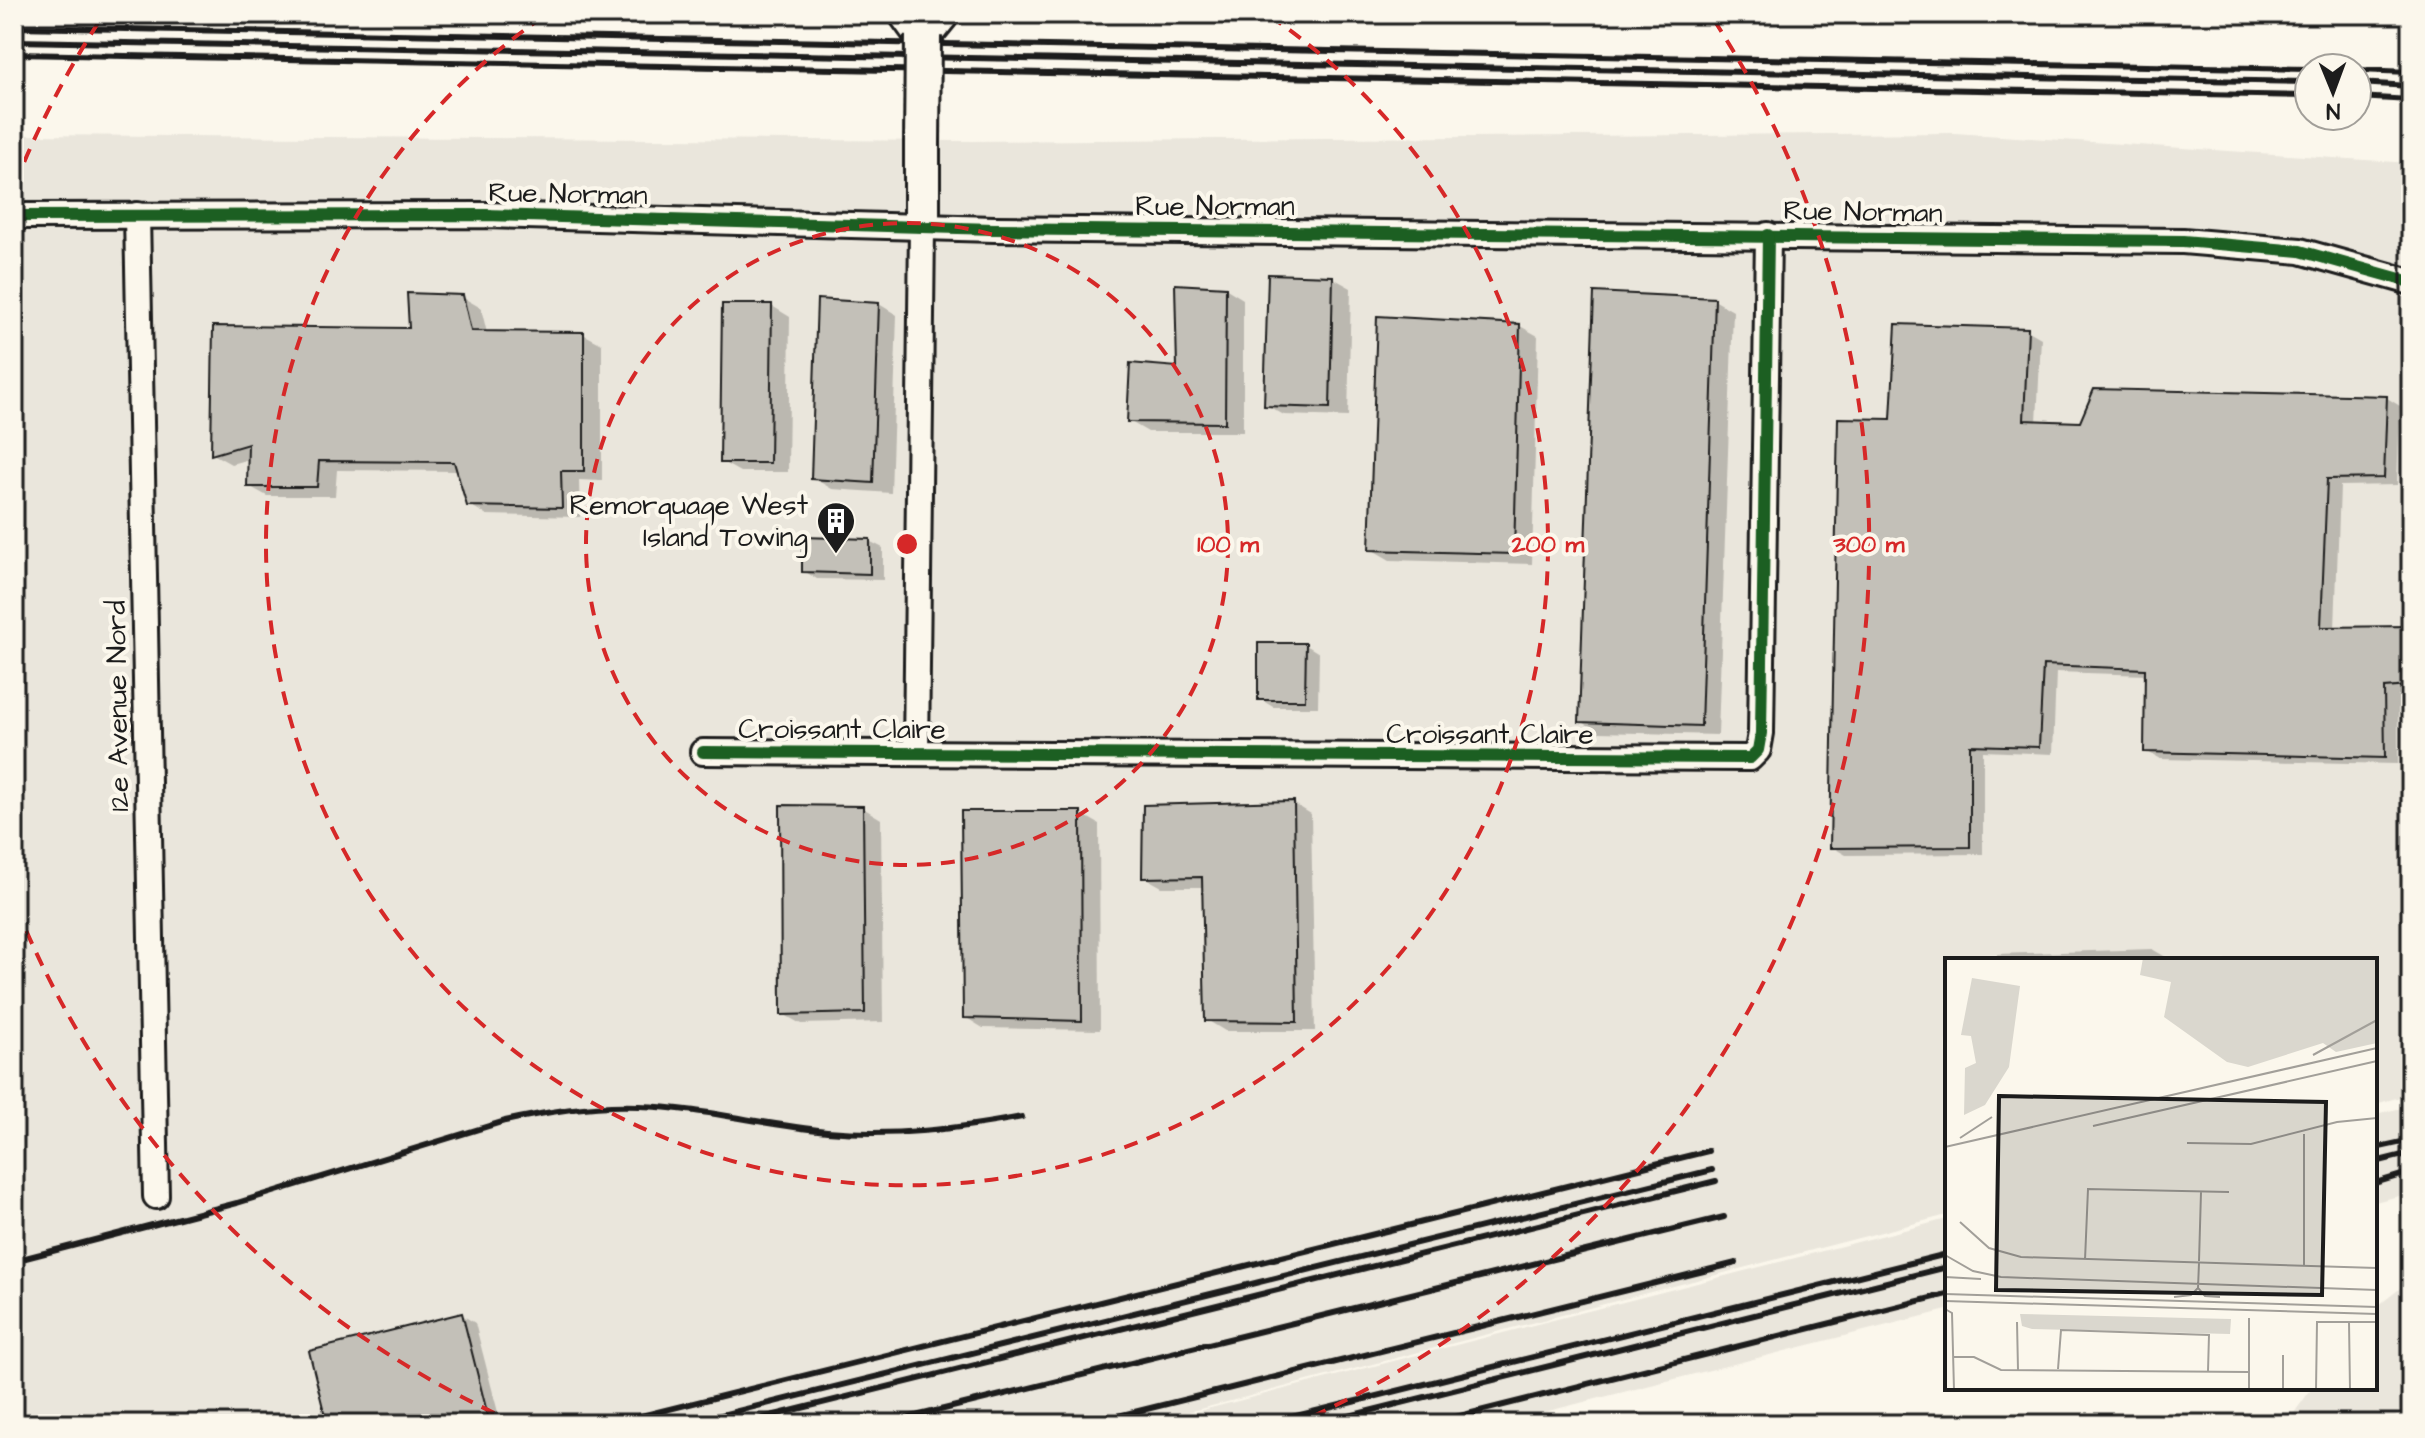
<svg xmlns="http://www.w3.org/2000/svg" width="2425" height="1438" viewBox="0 0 2425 1438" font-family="'Architects Daughter',sans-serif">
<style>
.built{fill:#eae6dc}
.shadow{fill:#0003}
.building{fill:#c3c0b8;stroke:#1c1c1c;stroke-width:2}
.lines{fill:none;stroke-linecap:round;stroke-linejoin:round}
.minor-casing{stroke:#1c1c1c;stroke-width:30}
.highway-casing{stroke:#1c1c1c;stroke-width:40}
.minor{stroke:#fbf7ec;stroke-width:24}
.highway{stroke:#fbf7ec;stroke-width:34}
.rail{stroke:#1c1c1c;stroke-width:6}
.highway-bridge-casing{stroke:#1c1c1c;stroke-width:40;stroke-linecap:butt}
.highway-bridge{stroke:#fbf7ec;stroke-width:34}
.cycleway-casing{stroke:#fbf7ec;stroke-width:17}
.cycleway{stroke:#1b5e20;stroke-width:12}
.ring{fill:none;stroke:#d62828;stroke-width:4;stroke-dasharray:14 10}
.labels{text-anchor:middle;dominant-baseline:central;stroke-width:8;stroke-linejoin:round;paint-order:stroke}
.street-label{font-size:28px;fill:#1c1c1c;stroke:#fbf7ec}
.poi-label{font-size:28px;fill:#1c1c1c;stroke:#fbf7ec;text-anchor:end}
.inset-road{fill:none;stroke:#a29f99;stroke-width:2}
.view{fill:#1c1c1c;fill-opacity:0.15;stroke:#1c1c1c;stroke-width:4}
.inset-edge{fill:none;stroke:#1c1c1c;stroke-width:4}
.centre{fill:#d62828;stroke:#fbf7ec;stroke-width:4}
.ring-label{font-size:24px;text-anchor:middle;font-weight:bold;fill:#d62828;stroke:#fbf7ec;stroke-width:8;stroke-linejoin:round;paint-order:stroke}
</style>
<rect width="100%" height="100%" fill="#fbf7ec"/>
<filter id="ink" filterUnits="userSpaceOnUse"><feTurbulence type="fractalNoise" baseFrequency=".0125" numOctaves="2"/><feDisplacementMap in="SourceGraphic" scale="16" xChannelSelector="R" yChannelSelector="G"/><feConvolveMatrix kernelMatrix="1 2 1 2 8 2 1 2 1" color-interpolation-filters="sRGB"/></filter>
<g filter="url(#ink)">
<g class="built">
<path d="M1954,133L2411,163V1094L2375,1104V960H1947V1215L1142,1424H14V135L968,141Z"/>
<path d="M2411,1106V1193L2375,1202V1114Z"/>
<path d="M1947,1219V1310L1497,1424H1148Z"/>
<path d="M2411,1280V1392L2391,1424H2286L2312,1388H2375V1308Z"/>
</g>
<g class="shadow">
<path d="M1333,278L1351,288L1348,417L1284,415L1266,405Z"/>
<path d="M1225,288L1243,299V432H1148L1129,421L1179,369Z"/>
<path d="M462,297L481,308L487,333L583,334L602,344V481L579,480L580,517L487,515L468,504L459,471L337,470L335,496H267L249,486V459L231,464L213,454Z"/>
<path d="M1714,300L1733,311L1718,735L1599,732L1581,721Z"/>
<path d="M879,304L897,315L891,493L832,489L813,478Z"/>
<path d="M772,306L790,317L788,472H740L722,462Z"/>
<path d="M1520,326L1538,336L1532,564L1390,560L1371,549Z"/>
<path d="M2027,330L2041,338L2037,422L2081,424L2387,398L2400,406L2397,485L2340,486L2335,629L2411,630V694L2398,695V764L2160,759L2146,751L2147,675L2056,672L2053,754L1983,751V854L1846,855L1832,847L1893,421Z"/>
<path d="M869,541L883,548V580L817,579L804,571Z"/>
<path d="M1306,645L1319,653L1318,707H1273L1260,699Z"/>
<path d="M1293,803L1311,814L1315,1031H1225L1207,1020L1204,887H1162L1144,877Z"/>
<path d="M863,808L881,819L883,1022L801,1024L783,1014Z"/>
<path d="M1080,813L1099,824L1100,1030L983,1028L965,1017Z"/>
<path d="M2152,949L2171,960H1997V954Z"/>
<path d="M462,1315L475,1323L501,1424H329Z"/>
</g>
<g class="building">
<path d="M1268,274L1333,276L1330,408L1264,406Z"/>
<path d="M1175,284L1226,287L1225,423L1127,422L1130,363L1177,367Z"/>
<path d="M1594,292L1715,298L1701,726L1579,722Z"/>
<path d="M407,293L463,295L471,331L584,332V471H561L562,508L467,506L454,462L319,461L317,487H247L248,444L211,455L213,326L409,328Z"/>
<path d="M817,299L879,303L873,483L811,479Z"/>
<path d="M722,304H772L770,463H720Z"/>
<path d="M1377,316L1520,324L1514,554L1369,550Z"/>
<path d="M1896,324L2028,328L2024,420L2080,422L2094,389L2387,396L2384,478L2327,479L2321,627L2408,626L2409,686L2384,688L2385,758L2144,752L2145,669L2043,665L2039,747L1970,745V847L1830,848L1838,418L1891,419Z"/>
<path d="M802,537L870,539V574L802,572Z"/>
<path d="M1258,643H1306L1305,700H1258Z"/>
<path d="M1294,801L1297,1022L1205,1021L1202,877L1142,878L1143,805Z"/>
<path d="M780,805L863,806L865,1013L781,1015Z"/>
<path d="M961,811H1081L1082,1021L963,1018Z"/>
<path d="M462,1313L490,1424H327L309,1351Z"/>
</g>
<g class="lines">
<defs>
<g id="minor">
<path d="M137,215L156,1196"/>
<path d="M14,216L486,215L994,229L2183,241L2300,251L2411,282"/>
<path d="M703,752L1750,758L1758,750L1761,733L1768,235"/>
<path d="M916,753L922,227"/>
</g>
<g id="highway">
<path d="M907,14L923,36L941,14"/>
<path d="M922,227V144"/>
</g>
</defs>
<use href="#minor" class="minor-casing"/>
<use href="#highway" class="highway-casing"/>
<use href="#minor" class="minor"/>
<use href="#highway" class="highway"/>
<g class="rail">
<path d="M14,27L2309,69"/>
<path d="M14,41L2309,82"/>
<path d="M14,54L2309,96"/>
<path d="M2357,70L2411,72"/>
<path d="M2357,83L2411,86"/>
<path d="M2357,97L2411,100"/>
<path d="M2375,1148L2411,1140"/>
<path d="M2375,1162L2411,1153"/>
<path d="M2375,1183L2411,1172"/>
<path d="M14,1261L237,1203L505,1121C549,1111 594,1104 639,1106C702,1108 764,1125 827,1131C893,1137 957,1129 1022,1117"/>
<path d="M609,1424L1708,1151"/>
<path d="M685,1424L1712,1170"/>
<path d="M738,1424L1716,1181"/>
<path d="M883,1424L1724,1217"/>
<path d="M1086,1424L1736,1263"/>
<path d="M1264,1424L1947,1254"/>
<path d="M1317,1424L1947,1267"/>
<path d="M1428,1424L1947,1294"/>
</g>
<defs>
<path id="highway-bridge" d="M922,144L923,36"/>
</defs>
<use href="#highway-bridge" class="highway-bridge-casing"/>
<use href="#highway-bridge" class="highway-bridge"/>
<defs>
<g id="cycleway">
<path d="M14,216L486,215L994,229L2183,241L2300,251L2411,282"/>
<path d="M703,752L1750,758L1758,750L1761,733L1768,235"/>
</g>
</defs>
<use href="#cycleway" class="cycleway-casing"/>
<use href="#cycleway" class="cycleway"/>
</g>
</g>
<g class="ring">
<circle cx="907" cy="544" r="321"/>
<path d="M1270 16A641 641 0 1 1 544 16"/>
<path d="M516 1423A962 962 0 0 1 15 904M15 184A962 962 0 0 1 100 20M1714 20A962 962 0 0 1 1298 1423"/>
</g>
<defs>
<symbol id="building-pin" viewBox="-11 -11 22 30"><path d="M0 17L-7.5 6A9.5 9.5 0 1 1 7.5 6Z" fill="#1c1c1c" stroke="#fbf7ec"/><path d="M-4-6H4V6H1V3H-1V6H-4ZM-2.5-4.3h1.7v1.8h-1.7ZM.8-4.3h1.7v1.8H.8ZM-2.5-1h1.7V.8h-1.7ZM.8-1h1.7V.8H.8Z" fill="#fff"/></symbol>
</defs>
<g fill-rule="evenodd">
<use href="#building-pin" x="814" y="499" width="44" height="60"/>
</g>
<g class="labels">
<g class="street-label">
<text transform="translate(568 194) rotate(1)">Rue Norman</text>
<text x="1215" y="206">Rue Norman</text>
<text transform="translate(1863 212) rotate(1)">Rue Norman</text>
<text transform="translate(118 706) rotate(-91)">12e Avenue Nord</text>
<text x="842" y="729">Croissant Claire</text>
<text x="1490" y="734">Croissant Claire</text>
</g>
<g class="poi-label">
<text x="808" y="505">Remorquage West<tspan x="808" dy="32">Island Towing</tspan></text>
</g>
</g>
<g transform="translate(1945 958)">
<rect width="432" height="432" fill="#fbf7ec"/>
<path d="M198,0H432V85L391,94L378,85L303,109L282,104L219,59L226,24L195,17ZM27,20L75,28L64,109L40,147L19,157L20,110L31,105L26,78L16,77ZM75,356L286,361L285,376L87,371L77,368Z" fill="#dad7ce"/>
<path class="inset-road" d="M368,97L432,62M148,168L432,103M359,176V308M15,180L47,159M242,185L306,186L392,164L432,160M0,189L432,90M15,264L44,290L76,299L432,310M0,297L28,313L56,319L432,332M140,302L143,231L284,234M254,303L256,234M254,305L253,330L260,338L275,339M0,319L36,321M0,336L432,349M229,339L246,337L253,330M0,343L432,356M0,351L7,355L9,432M72,364L73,412M404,364L405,432M338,397V432M8,399H29L56,412L303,414M113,411L116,372L264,377L263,413M304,432V360M371,432L372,364H432"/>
<path class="view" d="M54,138L381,144L377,337L51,332Z"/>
<rect width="432" height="432" class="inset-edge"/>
</g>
<circle cx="907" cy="544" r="12" class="centre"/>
<g class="ring-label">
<text x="1228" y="552">100 m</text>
<text x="1548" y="552">200 m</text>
<text x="1869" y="552">300 m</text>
</g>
<rect width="2425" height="1438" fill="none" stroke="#fbf7ec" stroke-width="48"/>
<rect x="24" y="24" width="2377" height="1390" fill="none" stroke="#1c1c1c" stroke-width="3" filter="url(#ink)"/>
<g transform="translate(2333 92) rotate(179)"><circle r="38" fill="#fbf7ec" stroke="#a29f99" stroke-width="2"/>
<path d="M0-6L14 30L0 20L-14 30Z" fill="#1c1c1c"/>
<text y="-12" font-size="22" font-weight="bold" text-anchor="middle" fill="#1c1c1c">N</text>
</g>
</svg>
